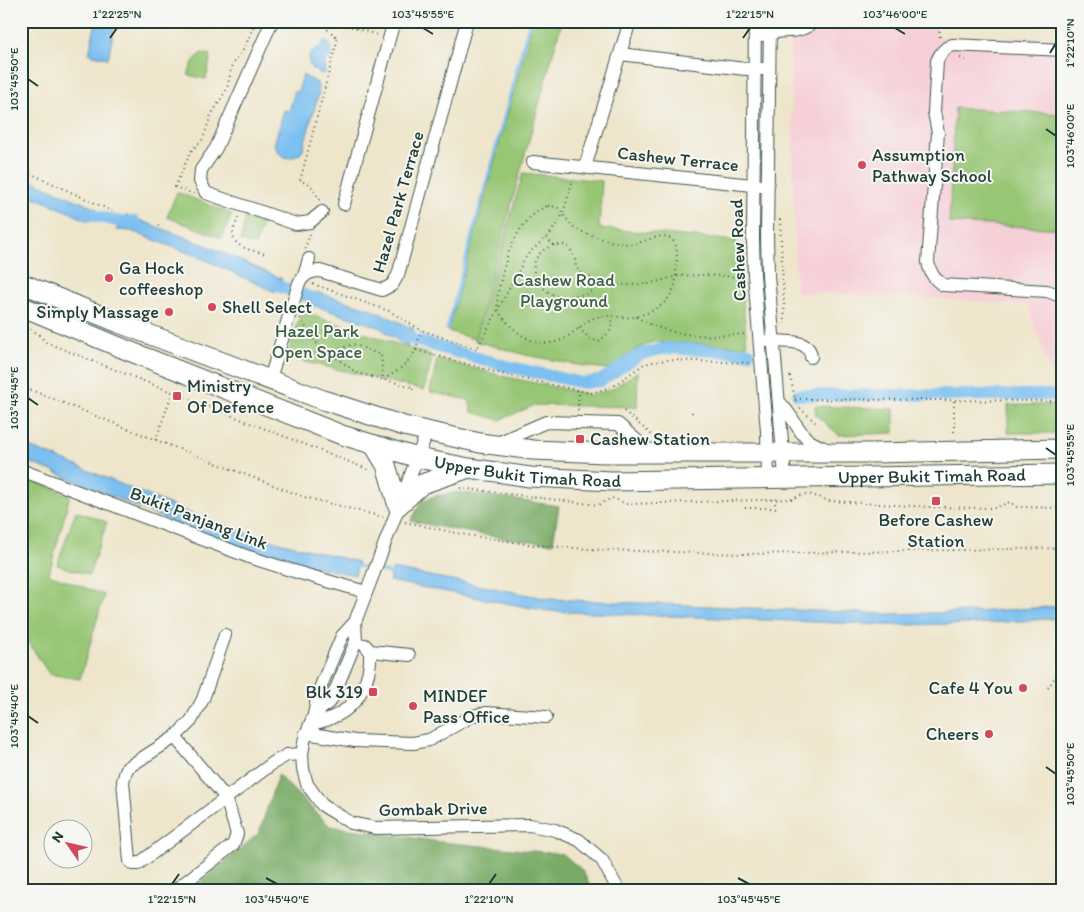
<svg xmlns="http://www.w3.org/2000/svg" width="1084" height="912" viewBox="0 0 1084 912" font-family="Itim,sans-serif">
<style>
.built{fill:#f6cfd7}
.green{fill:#97c674;stroke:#5b8254}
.forest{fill:#79ab66;stroke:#4c744d}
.water{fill:#7bbff1;stroke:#4d7e92}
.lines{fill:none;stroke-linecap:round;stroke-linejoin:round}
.stream{stroke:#7bbff1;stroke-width:3}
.canal{stroke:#7bbff1;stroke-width:12}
.minor-casing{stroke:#3e564b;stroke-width:14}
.highway-casing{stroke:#3e564b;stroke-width:21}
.path{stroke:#3e564b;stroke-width:2;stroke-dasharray:1 4;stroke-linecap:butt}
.minor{stroke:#fff;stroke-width:12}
.highway{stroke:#fff;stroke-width:19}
.ticks{fill:none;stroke:#1f3d34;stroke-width:2}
.poi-dot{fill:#d1495b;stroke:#f6f6f2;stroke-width:2}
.labels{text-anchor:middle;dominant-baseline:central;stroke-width:4;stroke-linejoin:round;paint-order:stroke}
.poi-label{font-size:18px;fill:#1f3d34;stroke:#f6f6f2;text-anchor:start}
.street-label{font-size:18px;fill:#1f3d34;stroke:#f6f6f2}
.park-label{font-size:18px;fill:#3d5f44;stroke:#f6f6f2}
.neatline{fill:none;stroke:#1f3d34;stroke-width:2}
.ticks-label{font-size:12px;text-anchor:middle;fill:#1f3d34}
</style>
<rect width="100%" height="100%" fill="#f6f6f2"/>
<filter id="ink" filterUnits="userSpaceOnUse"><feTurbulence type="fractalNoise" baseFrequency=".02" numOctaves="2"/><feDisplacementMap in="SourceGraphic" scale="10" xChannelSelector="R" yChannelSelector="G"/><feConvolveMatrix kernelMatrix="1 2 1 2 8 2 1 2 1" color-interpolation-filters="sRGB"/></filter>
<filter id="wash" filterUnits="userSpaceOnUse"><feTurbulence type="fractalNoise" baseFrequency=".0096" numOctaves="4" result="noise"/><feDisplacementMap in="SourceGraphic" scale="20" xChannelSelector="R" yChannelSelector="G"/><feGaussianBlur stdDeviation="1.12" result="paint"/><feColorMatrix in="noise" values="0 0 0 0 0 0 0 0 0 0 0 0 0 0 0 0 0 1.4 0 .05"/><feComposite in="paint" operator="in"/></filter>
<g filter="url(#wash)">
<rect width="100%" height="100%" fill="#eee5cb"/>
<path class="built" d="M790,21H936L935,37L1063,38V384L1055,383L1027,305L925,298L796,292Z"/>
<g class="green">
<path d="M533,21H562L474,339L448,331Z"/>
<path d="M201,53L211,55L206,79L188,75L193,62Z"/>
<path d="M955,108L1063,114V229L949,223Z"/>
<path d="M523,173L602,181L599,228L737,241L747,346L652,342L631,352L614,367L608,369L583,366L526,355L475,341Z"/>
<path d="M177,192L232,214L222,238L167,217Z"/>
<path d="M246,213L264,219L255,245L241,241Z"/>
<path d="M302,312L433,356L424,390L298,360C294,358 291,357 290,352C289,342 299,321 302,312Z"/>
<path d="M437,359L502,376L591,395L612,389L638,371L637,407L535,405L500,420L472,412L469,400L430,392Z"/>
<path d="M1008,405H1061L1063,411V433H1008Z"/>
<path d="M815,406L894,409V433L839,435L816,415Z"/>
<path d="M21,476L70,495L49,574L104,595L80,679L49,674L21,631Z"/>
<path d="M76,511L107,522L89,575L57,565Z"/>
</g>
<g class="forest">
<path d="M459,492L559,506L553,543C505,540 458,531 411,521L422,500L435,496Z"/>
<path d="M278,775L330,826L441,842L563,854L582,870L593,891H190L259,833Z"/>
</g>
<g class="water">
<path d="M96,21H116L108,58L89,54Z"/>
<path d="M325,40C333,47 334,57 324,62L325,73L322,74L311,68C303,50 319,52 325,40Z"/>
<path d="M303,75L317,83L319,92L303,149L300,154L290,158L285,157L280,154L274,145L284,110L289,111L295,91L298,92Z"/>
<path d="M21,176L97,209L89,221L21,191Z"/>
<path d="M126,215L205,245L282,279L275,292L199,257L131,231L116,230Z"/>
<path d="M316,292L371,309L414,329L407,347L379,327L309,304Z"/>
<path d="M21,444L68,462L192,514L255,536L358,562L355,575C320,568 285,561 251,551C173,526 98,488 21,459Z"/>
<path d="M393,569L550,599L886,614L975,612L1063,606V618L976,624L886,625L548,611L389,581Z"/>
</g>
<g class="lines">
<g class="stream">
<path d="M447,329L530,21"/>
<path d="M353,565L372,569"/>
<path d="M378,570L393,574"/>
</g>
<g class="canal">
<path d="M78,209L92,215L121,222H135"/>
<path d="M263,279L278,286L329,304"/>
<path d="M396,329L414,340L442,348L506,366L583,383L600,381L641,354L666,348L749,353"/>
<path d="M798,395H1063"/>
</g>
</g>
</g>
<g filter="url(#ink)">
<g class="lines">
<defs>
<g id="minor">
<path d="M272,21L216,148L201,170L200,181L206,193L296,224L310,222L322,212"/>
<path d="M755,21L753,238L754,275L767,431L768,478"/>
<path d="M770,21L767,236L768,275L785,477"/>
<path d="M762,35C776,28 796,35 809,25L810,21"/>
<path d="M1063,50L952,45C944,48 940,53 937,61L934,112L938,133L928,262C930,273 934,279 943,285L1047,291L1058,295L1063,299"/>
<path d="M620,54L745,69H764"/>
<path d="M533,162L762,186"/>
<path d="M585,167L630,21"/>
<path d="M344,204L394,21"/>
<path d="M304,276L309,259"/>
<path d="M768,341C782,342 810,338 811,357"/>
<path d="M270,379L299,283C305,274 310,271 320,271L382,290L392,285L398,275L467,21"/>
<path d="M780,403C791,413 796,428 807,439C813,444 822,447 829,450"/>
<path d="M427,432L355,622L342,636L318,693L314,715L305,737L302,754L303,769L307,784L322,805L351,823L375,828L530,825L555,830L579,840L602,860L619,891"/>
<path d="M495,444L546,422L618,424L651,453"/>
<path d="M21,470L249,557L300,573L366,592"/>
<path d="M225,635L203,699L191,721L175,737L127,768L123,781L130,861L133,864H138L273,763L287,755L302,754"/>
<path d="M365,645L370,651L409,655"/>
<path d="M314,715L331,700L336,689L356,641L355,622"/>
<path d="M310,725C317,722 326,721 333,717C358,707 372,678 370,651"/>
<path d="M306,733L355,741L413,743L429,740L472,716L486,713L546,717"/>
<path d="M174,891L233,845L237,834L226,798L175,737"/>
</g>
<g id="highway">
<path d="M21,283L119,323L323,400L404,426L480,443L533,450L606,453H873L1063,449"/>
<path id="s1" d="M21,306L129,351L342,435L418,458L469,468L530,477L612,481L1063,474"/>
<path d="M374,445L386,465L398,506L422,484L466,469"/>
</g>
</defs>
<use href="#minor" class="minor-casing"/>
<use href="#highway" class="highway-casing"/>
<g class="path">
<path d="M332,21L378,35"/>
<path d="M939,21L940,39"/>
<path d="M960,58L966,61"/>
<path d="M21,169L112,211"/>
<path d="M194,194L175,187L191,151L203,139L211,115L227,89L232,65L244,49L256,21"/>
<path d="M320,200L310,184L300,181L338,38L327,29L329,21"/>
<path d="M548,206L557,207C563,212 566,219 571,225C581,234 618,245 631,244C644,244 664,228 674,242C679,249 676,263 676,272C677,292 666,305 649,312C644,314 639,316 634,317C622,319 609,314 597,317C582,321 574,336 559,341C538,348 520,337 506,321C503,318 499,313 498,309C495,299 502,275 505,264C510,243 526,213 548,206Z"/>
<path d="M238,218C237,222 233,229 233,233C233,249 254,250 265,254"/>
<path d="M780,219L785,324"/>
<path d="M158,226L159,224"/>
<path d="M546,238L553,245H564L570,248L575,260L576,267L581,273L597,281L619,285L648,284L677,276L702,275L744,277"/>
<path d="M553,245C519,259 535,292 563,298C568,300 573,296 578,295C590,294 593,292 597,281"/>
<path d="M305,249L310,234"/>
<path d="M313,284L389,311L421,330L477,349L527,255L550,234L563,214L573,179"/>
<path d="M636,317C673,338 705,337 747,334"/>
<path d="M300,318L315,342L357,373L413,387L412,392"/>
<path d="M21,326L37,333L47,343L55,346L367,469H370"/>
<path d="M579,328L589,338L599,342L610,331L613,317"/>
<path d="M416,350L506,375L591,393L612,387L644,364L653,362L668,360L750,363"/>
<path d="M291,352L297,354L330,353L353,344L381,355L383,380C395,372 411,364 415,350H416L421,330"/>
<path d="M790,376L796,403"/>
<path d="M21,386L156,440L304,497L383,517"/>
<path d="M795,399L1062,401L1063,403"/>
<path d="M800,408L816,423"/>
<path d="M578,410L579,391"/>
<path d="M624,411L654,437"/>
<path d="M692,413V410"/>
<path d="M954,432V400"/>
<path d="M156,440L172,393"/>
<path d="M460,488L598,505L612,498L627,504L792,499L802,495L809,494L830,501L929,507L994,508L1010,502L1017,507H1023L1059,508L1063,507"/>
<path d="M745,508H776L774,499"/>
<path d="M405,522L461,534L534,545L602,550L745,554L1063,548"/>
<path d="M1048,688L1063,664"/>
</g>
<use href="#minor" class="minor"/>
<use href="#highway" class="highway"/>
</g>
</g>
<path class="ticks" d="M423,28L433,34M895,28L905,34M110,38L117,28M743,38L750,28M1050,53L1056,43M28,79L38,86M1046,129L1056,136M28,398L38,405M1046,448L1056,455M28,716L38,723M1046,767L1056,774M266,878L277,884M738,878L749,884M172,884L179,874M489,884L496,874"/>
<g class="poi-dot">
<circle cx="862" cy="165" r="5"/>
<circle cx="109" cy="278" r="5"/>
<circle cx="212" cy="307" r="5"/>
<circle cx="169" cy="312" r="5"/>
<rect x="172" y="391" width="10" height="10" rx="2.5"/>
<rect x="575" y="434" width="10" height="10" rx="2.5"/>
<rect x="931" y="496" width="10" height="10" rx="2.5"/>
<circle cx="1023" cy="688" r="5"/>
<rect x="368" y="687" width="10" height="10" rx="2.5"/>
<circle cx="413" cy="706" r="5"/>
<circle cx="989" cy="734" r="5"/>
</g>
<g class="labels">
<g class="poi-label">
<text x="872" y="155">Assumption<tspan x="872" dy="21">Pathway School</tspan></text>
<text x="119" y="268">Ga Hock<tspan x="119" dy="21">coffeeshop</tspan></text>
<text x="222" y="307">Shell Select</text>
<text x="159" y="312" text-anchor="end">Simply Massage</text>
<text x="187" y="386">Ministry<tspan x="187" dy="21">Of Defence</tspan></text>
<text x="590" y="439">Cashew Station</text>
<text x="936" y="520" text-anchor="middle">Before Cashew<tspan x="936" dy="21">Station</tspan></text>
<text x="1013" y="688" text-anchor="end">Cafe 4 You</text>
<text x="363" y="692" text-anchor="end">Blk 319</text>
<text x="423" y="696">MINDEF<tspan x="423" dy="21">Pass Office</tspan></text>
<text x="979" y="734" text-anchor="end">Cheers</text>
</g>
<g class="street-label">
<text transform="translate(678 159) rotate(6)">Cashew Terrace</text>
<text transform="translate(398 202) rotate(-74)">Hazel Park Terrace</text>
<text transform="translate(738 250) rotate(-92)">Cashew Road</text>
<text stroke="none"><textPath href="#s1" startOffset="536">Upper Bukit Timah Road</textPath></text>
<text stroke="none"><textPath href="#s1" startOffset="941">Upper Bukit Timah Road</textPath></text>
<text transform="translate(199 518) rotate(21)">Bukit Panjang Link</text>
<text transform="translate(433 809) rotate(-1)">Gombak Drive</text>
</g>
<g class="park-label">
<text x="564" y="280">Cashew Road<tspan x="564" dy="21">Playground</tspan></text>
<text x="317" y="331">Hazel Park<tspan x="317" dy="21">Open Space</tspan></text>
</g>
</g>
<rect width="1084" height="912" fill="none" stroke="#f6f6f2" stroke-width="55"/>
<g transform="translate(68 844) rotate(304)"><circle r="24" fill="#f6f6f2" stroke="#a0aca6"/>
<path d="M0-4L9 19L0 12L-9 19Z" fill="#d1495b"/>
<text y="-8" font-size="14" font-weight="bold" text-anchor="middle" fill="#1f3d34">N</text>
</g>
<rect x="28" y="28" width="1028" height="856" class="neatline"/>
<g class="ticks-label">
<text x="117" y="18">1°22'25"N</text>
<text x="423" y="18">103°45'55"E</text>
<text x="750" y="18">1°22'15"N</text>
<text x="895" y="18">103°46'00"E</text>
<text transform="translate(1070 43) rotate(-90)" y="4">1°22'10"N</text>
<text transform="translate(14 79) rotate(-90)" y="4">103°45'50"E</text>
<text transform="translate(1070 136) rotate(-90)" y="4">103°46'00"E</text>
<text transform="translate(14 398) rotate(-90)" y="4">103°45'45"E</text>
<text transform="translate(1070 455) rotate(-90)" y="4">103°45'55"E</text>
<text transform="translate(14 716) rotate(-90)" y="4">103°45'40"E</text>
<text transform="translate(1070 774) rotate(-90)" y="4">103°45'50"E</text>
<text x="172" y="903">1°22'15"N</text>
<text x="277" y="903">103°45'40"E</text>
<text x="489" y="903">1°22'10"N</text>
<text x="749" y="903">103°45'45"E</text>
</g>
</svg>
